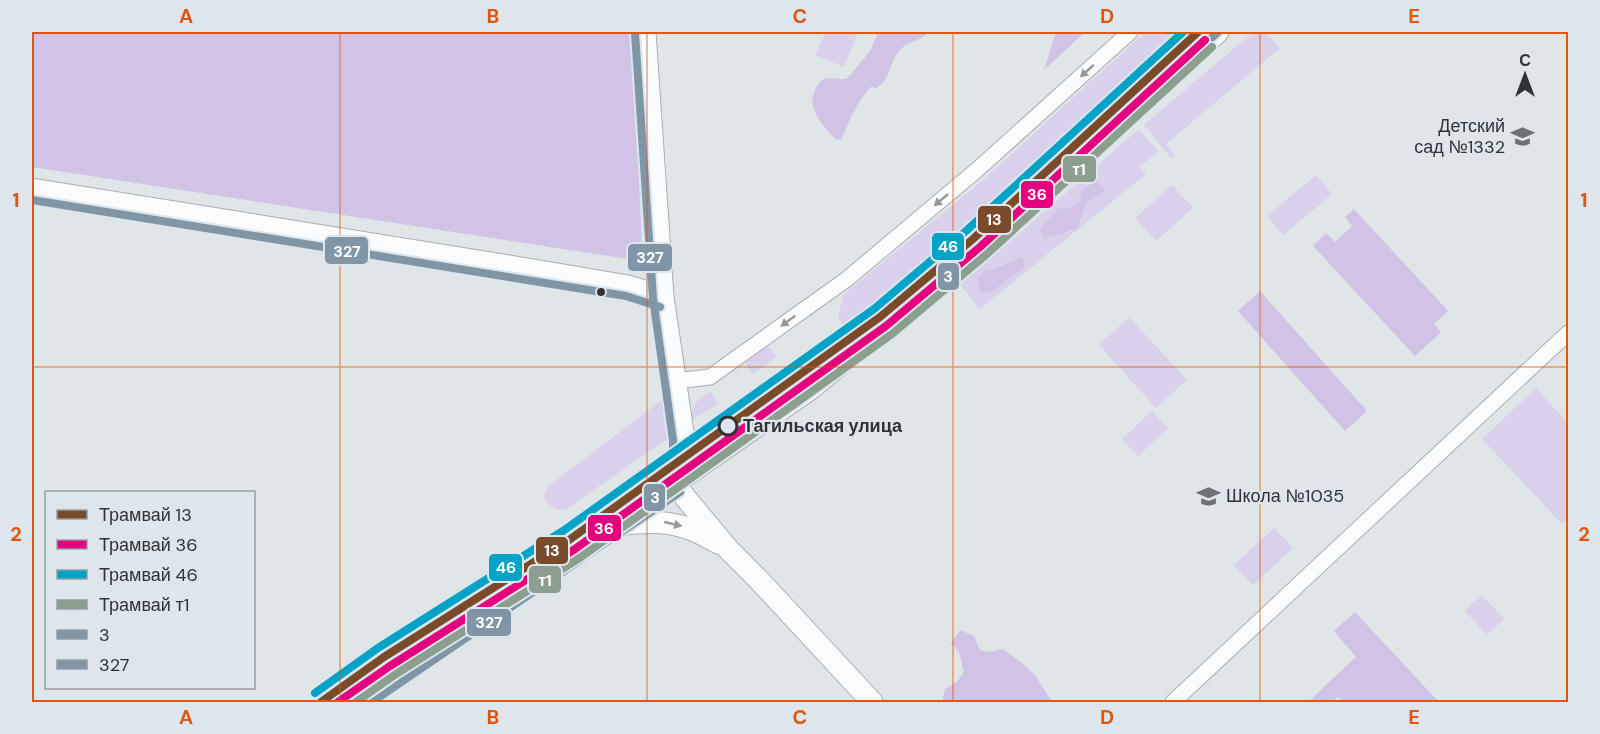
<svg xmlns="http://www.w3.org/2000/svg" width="1600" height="734" viewBox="0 0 1600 734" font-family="'DM Sans',sans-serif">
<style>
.green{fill:#d9d0eb}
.forest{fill:#d0c3e5}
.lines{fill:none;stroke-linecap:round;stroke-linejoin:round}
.street-casing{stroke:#aaadb0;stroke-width:17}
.secondary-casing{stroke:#aaadb0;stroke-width:23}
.street{stroke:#fafbfc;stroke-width:15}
.secondary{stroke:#fafbfc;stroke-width:21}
.bus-1-casing{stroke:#dde6ec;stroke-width:12}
.bus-2-casing{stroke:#dde6ec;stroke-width:12}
.bus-1{stroke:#8095a5;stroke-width:8}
.bus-2{stroke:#8095a5;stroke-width:8}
.tram-1-casing{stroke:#dde6ec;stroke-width:12}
.tram-2-casing{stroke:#dde6ec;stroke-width:12}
.tram-3-casing{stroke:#dde6ec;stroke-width:12}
.tram-4-casing{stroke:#dde6ec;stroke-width:12}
.tram-1{stroke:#7a4b2a;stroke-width:8}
.tram-2{stroke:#e5007d;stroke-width:8}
.tram-3{stroke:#02a3c6;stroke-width:8}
.tram-4{stroke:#8c9e8e;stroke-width:8}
.oneway{fill:#959799}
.grid{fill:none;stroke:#df570e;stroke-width:1.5;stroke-opacity:0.55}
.bus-dot{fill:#303336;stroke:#dde6ec;stroke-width:2}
.stop-dot{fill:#dde6ec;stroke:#303336;stroke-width:3}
.labels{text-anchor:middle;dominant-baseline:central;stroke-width:4.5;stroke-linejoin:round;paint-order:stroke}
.poi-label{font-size:18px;fill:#303336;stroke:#dde6ec;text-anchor:end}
.stop-label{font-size:18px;font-weight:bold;fill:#303336;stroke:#dde6ec;text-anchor:start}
.line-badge{stroke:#dde6ec;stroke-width:2}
.badge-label{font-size:16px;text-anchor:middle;font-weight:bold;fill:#fff}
.neatline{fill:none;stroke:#df570e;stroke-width:2}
.grid-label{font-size:20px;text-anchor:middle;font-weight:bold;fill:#df570e}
</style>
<rect width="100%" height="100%" fill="#e0e5e8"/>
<g class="green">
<path d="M826,32H858L844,67L815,55Z"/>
<path d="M1145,32H1181L889,294L845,327L838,318L843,295L983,180Z"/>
<path d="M1253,32H1265L1280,48L1166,144L1175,155L1171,158L1144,125Z"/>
<path d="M1139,129L1159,152L1139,166L1146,174L980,309L960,285Z"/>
<path d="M1316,175L1332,194L1283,235L1267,216Z"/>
<path d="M1172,185L1193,208L1156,241L1135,218Z"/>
<path d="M1129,317L1187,380L1156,408L1099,345Z"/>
<path d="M768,346L776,357L753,374L745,363Z"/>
<path d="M1536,388L1568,423V518L1562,524L1482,439Z"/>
<path d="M711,391L718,404L692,420C691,403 698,400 711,391Z"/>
<path d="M663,399L670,437L565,510C554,510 549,507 544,497L547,487Z"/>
<path d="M1152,411L1168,428L1138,456L1122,439Z"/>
<path d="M1274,528L1293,548L1253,585L1234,565Z"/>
<path d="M1482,595L1504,619L1487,635L1465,611Z"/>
</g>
<g class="forest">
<path d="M32,32H633L642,252L635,260L32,167Z"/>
<path d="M878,32H936V33H928C920,41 905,42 899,51C888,65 892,78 875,89L872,86C857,101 849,121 841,140L835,139C823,125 806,108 815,90C818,85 819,82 824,79C832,76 841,81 847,78C850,76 869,53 871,49C874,44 876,37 878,32Z"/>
<path d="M1056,32H1085L1044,70Z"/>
<path d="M1097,181L1106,190L1086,203L1077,228L1045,239L1040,229L1059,208L1068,209L1080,201L1082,190Z"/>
<path d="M1354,209L1448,311L1434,324L1441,332L1415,356L1313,246L1326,233L1335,242L1352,226L1345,217Z"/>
<path d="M1022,257L1025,267L1003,282L995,290L980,293L978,278L986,271L993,270Z"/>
<path d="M1260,291L1367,411L1345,431L1238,311Z"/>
<path d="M1355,612L1439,702H1343L1338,697L1331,702H1308L1356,657L1334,631Z"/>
<path d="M960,630L974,636L980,650L988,652L1003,649C1014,657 1025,665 1034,674C1041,683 1046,694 1053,702H942L945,689L957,682L964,672L959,652L951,643Z"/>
</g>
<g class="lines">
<defs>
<g id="street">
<path d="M675,381L710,377L847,279L978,169L1130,32"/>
<path d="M1173,702L1568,333"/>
</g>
<g id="secondary">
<path d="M645,32L663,297L684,439L683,459L674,483"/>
<path d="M32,189L540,271L628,286L663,297"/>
<path d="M674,483L689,502L729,550L758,579L872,702"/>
<path d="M616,525C658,520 681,520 718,543"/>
<path d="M354,702L615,525L809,390L945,279L1218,32"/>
</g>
</defs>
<use href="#street" class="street-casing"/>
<use href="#secondary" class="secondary-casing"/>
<use href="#street" class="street"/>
<use href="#secondary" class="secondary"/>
<defs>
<path id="bus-1" d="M354,702L615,525L809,390L945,279L1218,32"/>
<g id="bus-2">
<path d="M635,33L653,298L673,440V457L664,479"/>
<path d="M32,200L626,296L660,307"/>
<path d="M372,702L680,492"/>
</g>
</defs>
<use href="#bus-1" class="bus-1-casing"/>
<use href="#bus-2" class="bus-2-casing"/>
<use href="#bus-1" class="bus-1"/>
<use href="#bus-2" class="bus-2"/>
<defs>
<path id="tram-1" d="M321,702L384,657L569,540L880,317L973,239L1198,32"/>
<path id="tram-2" d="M338,702L390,666L575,549L886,326L980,247L1205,40"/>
<path id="tram-3" d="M315,693L378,648L563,531L874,309L966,231L1183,32"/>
<path id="tram-4" d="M356,702L396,674L581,557L892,334L987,254L1212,47"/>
</defs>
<use href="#tram-1" class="tram-1-casing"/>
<use href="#tram-2" class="tram-2-casing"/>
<use href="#tram-3" class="tram-3-casing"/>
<use href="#tram-4" class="tram-4-casing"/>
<use href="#tram-1" class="tram-1"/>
<use href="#tram-2" class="tram-2"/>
<use href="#tram-3" class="tram-3"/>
<use href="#tram-4" class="tram-4"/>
</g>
<defs><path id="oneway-solid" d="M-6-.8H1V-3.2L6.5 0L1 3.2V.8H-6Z" transform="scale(1.5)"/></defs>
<g class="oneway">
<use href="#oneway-solid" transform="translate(1087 71) rotate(138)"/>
<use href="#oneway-solid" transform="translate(941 200) rotate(140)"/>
<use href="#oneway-solid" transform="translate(788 321) rotate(144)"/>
<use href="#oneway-solid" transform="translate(673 524) rotate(13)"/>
</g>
<path class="grid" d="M340,32V702M647,32V702M953,32V702M1260,32V702M32,367H1568"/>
<defs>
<symbol id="school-bare" viewBox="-9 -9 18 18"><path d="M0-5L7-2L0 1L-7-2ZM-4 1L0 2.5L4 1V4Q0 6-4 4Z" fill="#6e7174" stroke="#dde6ec" stroke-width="2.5" paint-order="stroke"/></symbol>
</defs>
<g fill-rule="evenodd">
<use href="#school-bare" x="1506" y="120" width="33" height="33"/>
<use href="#school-bare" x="1192" y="480" width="33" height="33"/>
</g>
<circle class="bus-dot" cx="601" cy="292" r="5"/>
<circle class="stop-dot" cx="728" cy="426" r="9"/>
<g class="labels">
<g class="poi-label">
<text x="1505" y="126">Детский<tspan x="1505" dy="21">сад №1332</tspan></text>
<text x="1226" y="496" text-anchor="start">Школа №1035</text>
</g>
<g class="stop-label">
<text x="743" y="426">Тагильская улица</text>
</g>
</g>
<g class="line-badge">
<rect x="1062" y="155" width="35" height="28" rx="6" fill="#8c9e8e"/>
<rect x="1020" y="180" width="34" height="29" rx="6" fill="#e5007d"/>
<rect x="977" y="205" width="35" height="29" rx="6" fill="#7a4b2a"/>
<rect x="931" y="232" width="34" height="29" rx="6" fill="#02a3c6"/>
<rect x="324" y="236" width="45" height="29" rx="6" fill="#8095a5"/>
<rect x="627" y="243" width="46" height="29" rx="6" fill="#8095a5"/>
<rect x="937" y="262" width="23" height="29" rx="6" fill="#8095a5"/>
<rect x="643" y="483" width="23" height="29" rx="6" fill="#8095a5"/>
<rect x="587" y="514" width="35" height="28" rx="6" fill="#e5007d"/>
<rect x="535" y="536" width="34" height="29" rx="6" fill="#7a4b2a"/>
<rect x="488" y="553" width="35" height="29" rx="6" fill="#02a3c6"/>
<rect x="528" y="565" width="34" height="29" rx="6" fill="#8c9e8e"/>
<rect x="466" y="608" width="46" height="29" rx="6" fill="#8095a5"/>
</g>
<g class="badge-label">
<text x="1079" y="175">т1</text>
<text x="1037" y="200">36</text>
<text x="994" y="225">13</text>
<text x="948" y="252">46</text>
<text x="347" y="257">327</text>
<text x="650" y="263">327</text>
<text x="948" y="282">3</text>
<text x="655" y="503">3</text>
<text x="604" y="534">36</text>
<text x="552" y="556">13</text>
<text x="506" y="573">46</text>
<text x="545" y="586">т1</text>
<text x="489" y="628">327</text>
</g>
<rect width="1600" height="734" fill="none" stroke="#dde6ec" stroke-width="66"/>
<rect x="45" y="491" width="210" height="198" fill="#dde6ec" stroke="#989ea3" stroke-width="1.5"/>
<rect x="57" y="510" width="30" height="9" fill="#7a4b2a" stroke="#989ea3" stroke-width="1.5"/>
<text x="99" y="521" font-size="18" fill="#303336">Трамвай 13</text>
<rect x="57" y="540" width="30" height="9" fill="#e5007d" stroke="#989ea3" stroke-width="1.5"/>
<text x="99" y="551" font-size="18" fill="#303336">Трамвай 36</text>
<rect x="57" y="570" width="30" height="9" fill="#02a3c6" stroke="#989ea3" stroke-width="1.5"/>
<text x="99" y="581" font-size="18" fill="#303336">Трамвай 46</text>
<rect x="57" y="600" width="30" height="9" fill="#8c9e8e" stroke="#989ea3" stroke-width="1.5"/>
<text x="99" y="611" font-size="18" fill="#303336">Трамвай т1</text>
<rect x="57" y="630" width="30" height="9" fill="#8095a5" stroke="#989ea3" stroke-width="1.5"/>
<text x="99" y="641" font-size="18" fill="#303336">3</text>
<rect x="57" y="660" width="30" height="9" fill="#8095a5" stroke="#989ea3" stroke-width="1.5"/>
<text x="99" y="671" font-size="18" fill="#303336">327</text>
<g transform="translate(1525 75)" stroke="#dde6ec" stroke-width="4.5" paint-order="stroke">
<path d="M0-4.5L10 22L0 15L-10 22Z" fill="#303336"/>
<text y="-9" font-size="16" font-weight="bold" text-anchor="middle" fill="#303336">С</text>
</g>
<rect x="33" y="33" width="1534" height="668" class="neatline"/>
<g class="grid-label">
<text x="186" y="23">A</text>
<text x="493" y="23">B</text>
<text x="800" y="23">C</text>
<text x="1107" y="23">D</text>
<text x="1414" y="23">E</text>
<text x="16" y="207">1</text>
<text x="1584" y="207">1</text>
<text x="16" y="541">2</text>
<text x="1584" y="541">2</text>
<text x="186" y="724">A</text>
<text x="493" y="724">B</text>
<text x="800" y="724">C</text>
<text x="1107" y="724">D</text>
<text x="1414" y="724">E</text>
</g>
</svg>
